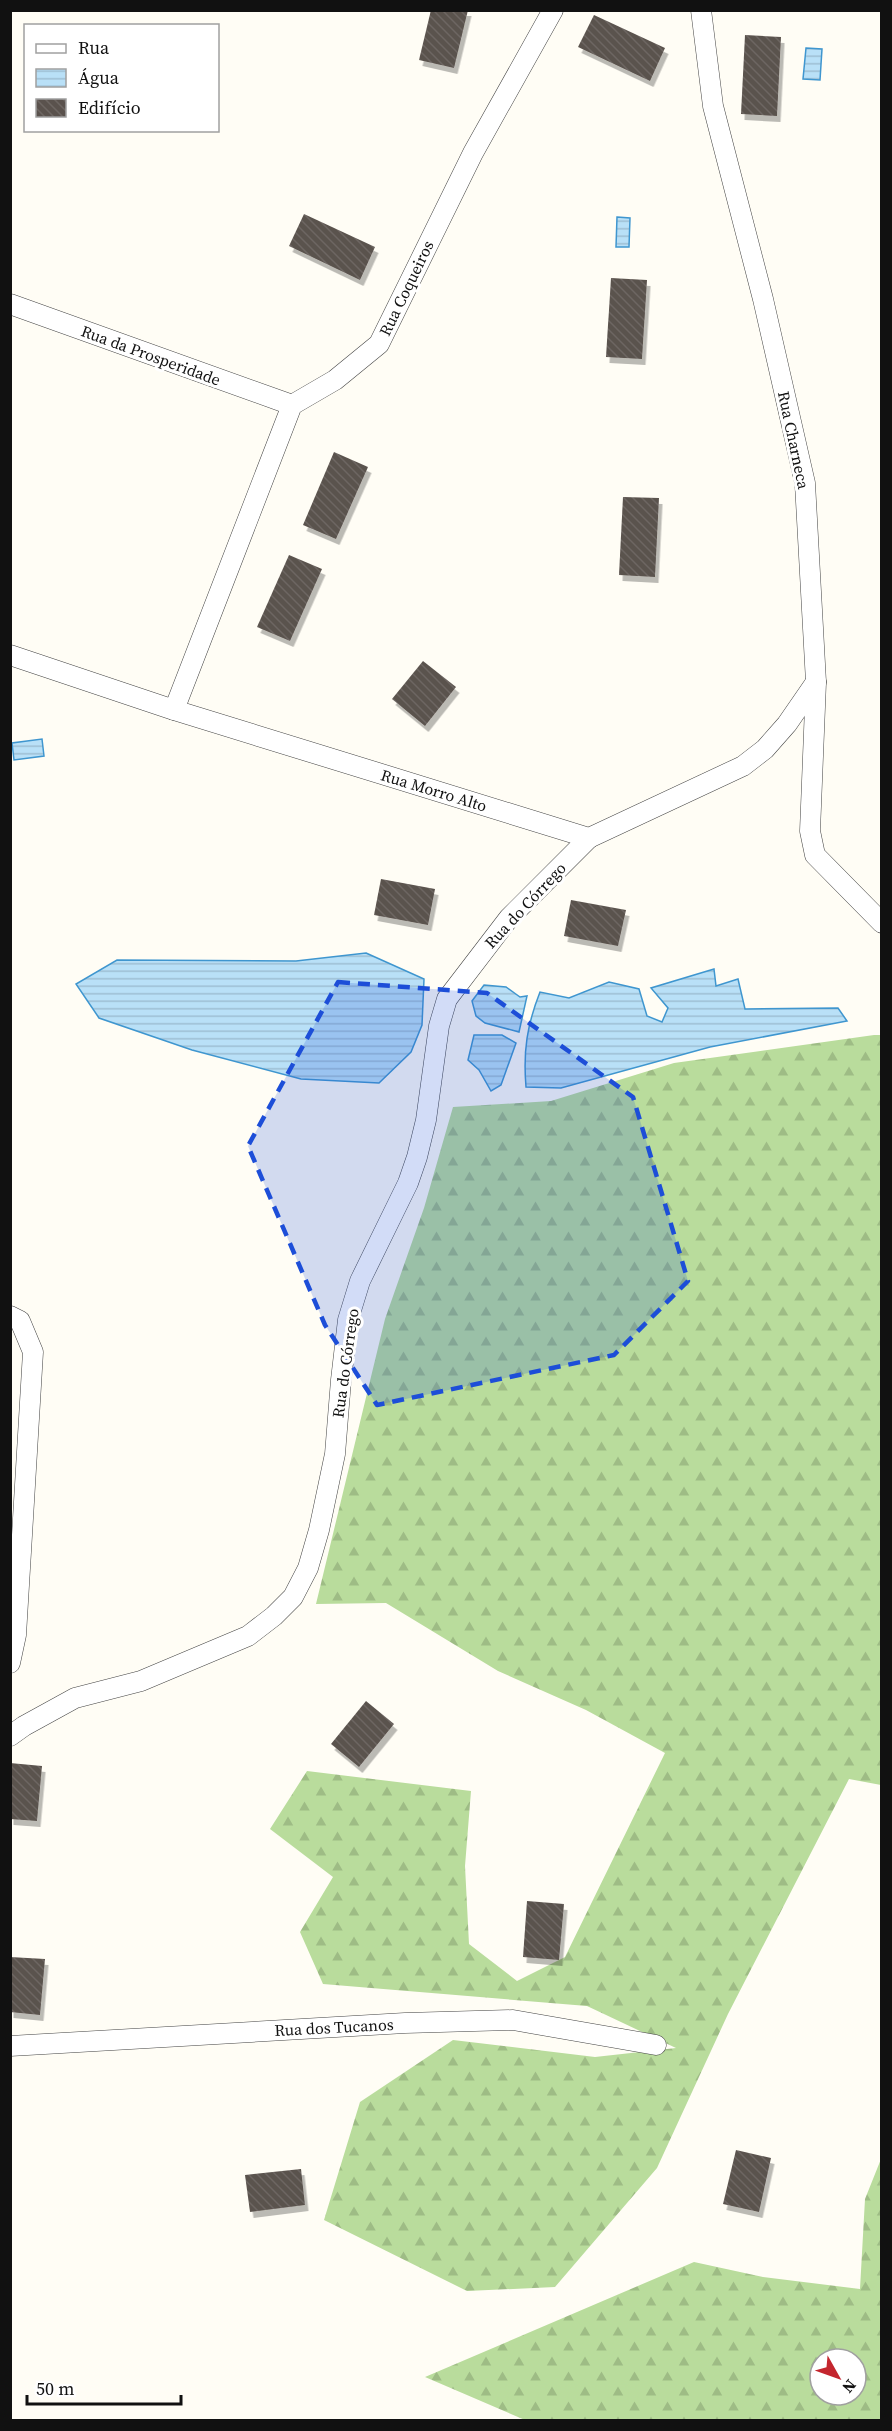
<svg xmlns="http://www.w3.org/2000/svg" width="892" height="2431" viewBox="0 0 892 2431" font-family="'Source Serif 4',serif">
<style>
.forest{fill:url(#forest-firs);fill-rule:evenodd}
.water{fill:url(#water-rules);stroke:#3f96cf;stroke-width:1.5}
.building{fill:url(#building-back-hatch);filter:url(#shadow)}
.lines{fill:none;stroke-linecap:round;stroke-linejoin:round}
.street-casing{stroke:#444;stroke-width:21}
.street{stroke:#fff;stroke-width:20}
.marked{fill:#1d4ed8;fill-opacity:0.2;stroke:#1d4ed8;stroke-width:4.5;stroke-dasharray:12 8;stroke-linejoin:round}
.labels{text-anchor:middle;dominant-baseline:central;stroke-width:6;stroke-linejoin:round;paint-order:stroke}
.street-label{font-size:16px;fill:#111;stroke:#fff}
</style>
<defs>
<pattern id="forest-firs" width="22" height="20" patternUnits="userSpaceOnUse" patternTransform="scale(1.5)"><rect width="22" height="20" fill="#b9dc9c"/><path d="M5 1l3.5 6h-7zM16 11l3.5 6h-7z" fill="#9ebc85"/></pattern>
<pattern id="water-rules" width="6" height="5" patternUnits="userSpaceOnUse" patternTransform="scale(1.5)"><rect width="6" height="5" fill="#b9e0f7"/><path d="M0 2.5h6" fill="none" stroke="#9ebfd3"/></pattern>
<pattern id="building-back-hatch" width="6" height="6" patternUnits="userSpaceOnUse" patternTransform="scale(1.5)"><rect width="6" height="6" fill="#5a524d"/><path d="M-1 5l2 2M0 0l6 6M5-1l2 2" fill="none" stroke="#6d6662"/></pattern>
<filter id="shadow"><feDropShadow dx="3.5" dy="6" stdDeviation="0" flood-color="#0004"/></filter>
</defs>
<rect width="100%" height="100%" fill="#fffdf5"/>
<g class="forest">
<path d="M874,1035H881V1785L849,1779L728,2014L657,2168L555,2287L467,2291L324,2220L360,2102L453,2040L595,2057L676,2048L587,2006L323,1984L300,1932L333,1877L270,1829L307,1771L471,1791L465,1866L469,1944L517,1981L565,1957L665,1753L586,1710L498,1671L386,1603L316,1604L385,1319L424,1208L453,1107L551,1101L674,1063Z"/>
<path d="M881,2159V2420H525L425,2377L694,2262L763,2277L860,2289L865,2199ZM820,2359H856V2395H820Z"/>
</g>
<g class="water">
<path d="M806,48L822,49L820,80L803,79Z"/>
<path d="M617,217L630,218L629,247H616Z"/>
<path d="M42,739L44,756L14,760L12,743Z"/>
<path d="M366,953L424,979L422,1025L411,1052L379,1083L301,1079L192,1050L99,1018L76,984L117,960L296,961Z"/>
<path d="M714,969L716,986L738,979L745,1009L838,1008L847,1021L710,1047L561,1088L526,1087C523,1051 527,1025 540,992L569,998L609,982L639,989L647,1016L662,1022L668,1008L651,988Z"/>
<path d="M484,985L506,987L520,997L527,996L519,1032L485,1023L476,1016L472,1001Z"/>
<path d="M474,1035H502L516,1043L501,1085L491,1091L479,1070L468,1060Z"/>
</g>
<g class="building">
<path d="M431,10H468L454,68L419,60Z"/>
<path d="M594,15L665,48L650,81L578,47Z"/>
<path d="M745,35L781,37L777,116L741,114Z"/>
<path d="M304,214L375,247L360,280L289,246Z"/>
<path d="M611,278L647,280L642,359L606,357Z"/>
<path d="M334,452L368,467L336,539L303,525Z"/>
<path d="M623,497L659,498L655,577L619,575Z"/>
<path d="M289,555L322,569L290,641L257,627Z"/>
<path d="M423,661L456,687L425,726L392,699Z"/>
<path d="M381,879L435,889L428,925L374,915Z"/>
<path d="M571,900L626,910L618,946L564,936Z"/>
<path d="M366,1701L394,1724L359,1767L331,1744Z"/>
<path d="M10,1763L42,1766L37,1821L10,1819Z"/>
<path d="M527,1901L564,1904L559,1960L523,1957Z"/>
<path d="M10,1957L45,1959L40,2015L10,2012Z"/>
<path d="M736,2150L771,2158L759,2212L723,2204Z"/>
<path d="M301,2169L305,2205L250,2212L245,2175Z"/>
</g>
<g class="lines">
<defs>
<g id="street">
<path d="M701,10L713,106L763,299L805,483L816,682L810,831L815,855L882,923"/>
<path d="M10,304L292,405"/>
<path d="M10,655L174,710L589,838L743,766L765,749L787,724L816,682"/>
<path d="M174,710L292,405L335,380L379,344L473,153L553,10"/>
<path d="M10,1316L20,1321L33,1352L16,1635L10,1663"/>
<path d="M10,1736L24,1726L75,1698L141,1681L248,1636L274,1616L293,1597L308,1568L319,1530L335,1454L341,1380L348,1320L360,1281L408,1183L417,1157L426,1120L439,1026L447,999L509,918L589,838"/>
<path d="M10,2046L405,2023L513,2020L656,2045"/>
</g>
</defs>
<use href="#street" class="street-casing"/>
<use href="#street" class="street"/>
</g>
<path class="marked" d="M338,982L487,993L633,1097L688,1281L614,1355L377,1405L325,1325L248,1146Z"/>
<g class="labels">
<g class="street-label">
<text transform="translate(406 288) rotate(-64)">Rua Coqueiros</text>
<text transform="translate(151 355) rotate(20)">Rua da Prosperidade</text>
<text transform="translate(794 440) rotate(78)">Rua Charneca</text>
<text transform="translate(434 790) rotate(17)">Rua Morro Alto</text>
<text transform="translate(525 905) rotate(-47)">Rua do Córrego</text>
<text transform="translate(345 1363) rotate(-82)">Rua do Córrego</text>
<text transform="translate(334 2027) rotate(-3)">Rua dos Tucanos</text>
</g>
</g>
<rect width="892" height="2431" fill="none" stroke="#111111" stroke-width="24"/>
<rect x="24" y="24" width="195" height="108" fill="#ffffff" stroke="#a0a0a0" stroke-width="1.5"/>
<rect x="36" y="44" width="30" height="9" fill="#ffffff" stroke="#a0a0a0" stroke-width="1.5"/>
<text x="78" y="54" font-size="18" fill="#111111">Rua</text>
<rect x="36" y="69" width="30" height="18" fill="url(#water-rules)" stroke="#a0a0a0" stroke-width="1.5"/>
<text x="78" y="84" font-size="18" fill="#111111">Água</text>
<rect x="36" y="99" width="30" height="18" fill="url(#building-back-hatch)" stroke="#a0a0a0" stroke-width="1.5"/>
<text x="78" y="114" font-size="18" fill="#111111">Edifício</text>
<g transform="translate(838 2377) rotate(130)"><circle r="28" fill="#ffffff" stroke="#a0a0a0" stroke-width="1.5"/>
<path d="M0-4.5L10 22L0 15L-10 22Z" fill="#c4262e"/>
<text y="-9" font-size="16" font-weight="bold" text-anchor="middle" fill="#111111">N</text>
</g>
<path d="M27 2395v9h154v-9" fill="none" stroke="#111111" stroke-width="3"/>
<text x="36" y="2395" font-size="18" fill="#111111" stroke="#ffffff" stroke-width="4.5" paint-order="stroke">50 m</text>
</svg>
